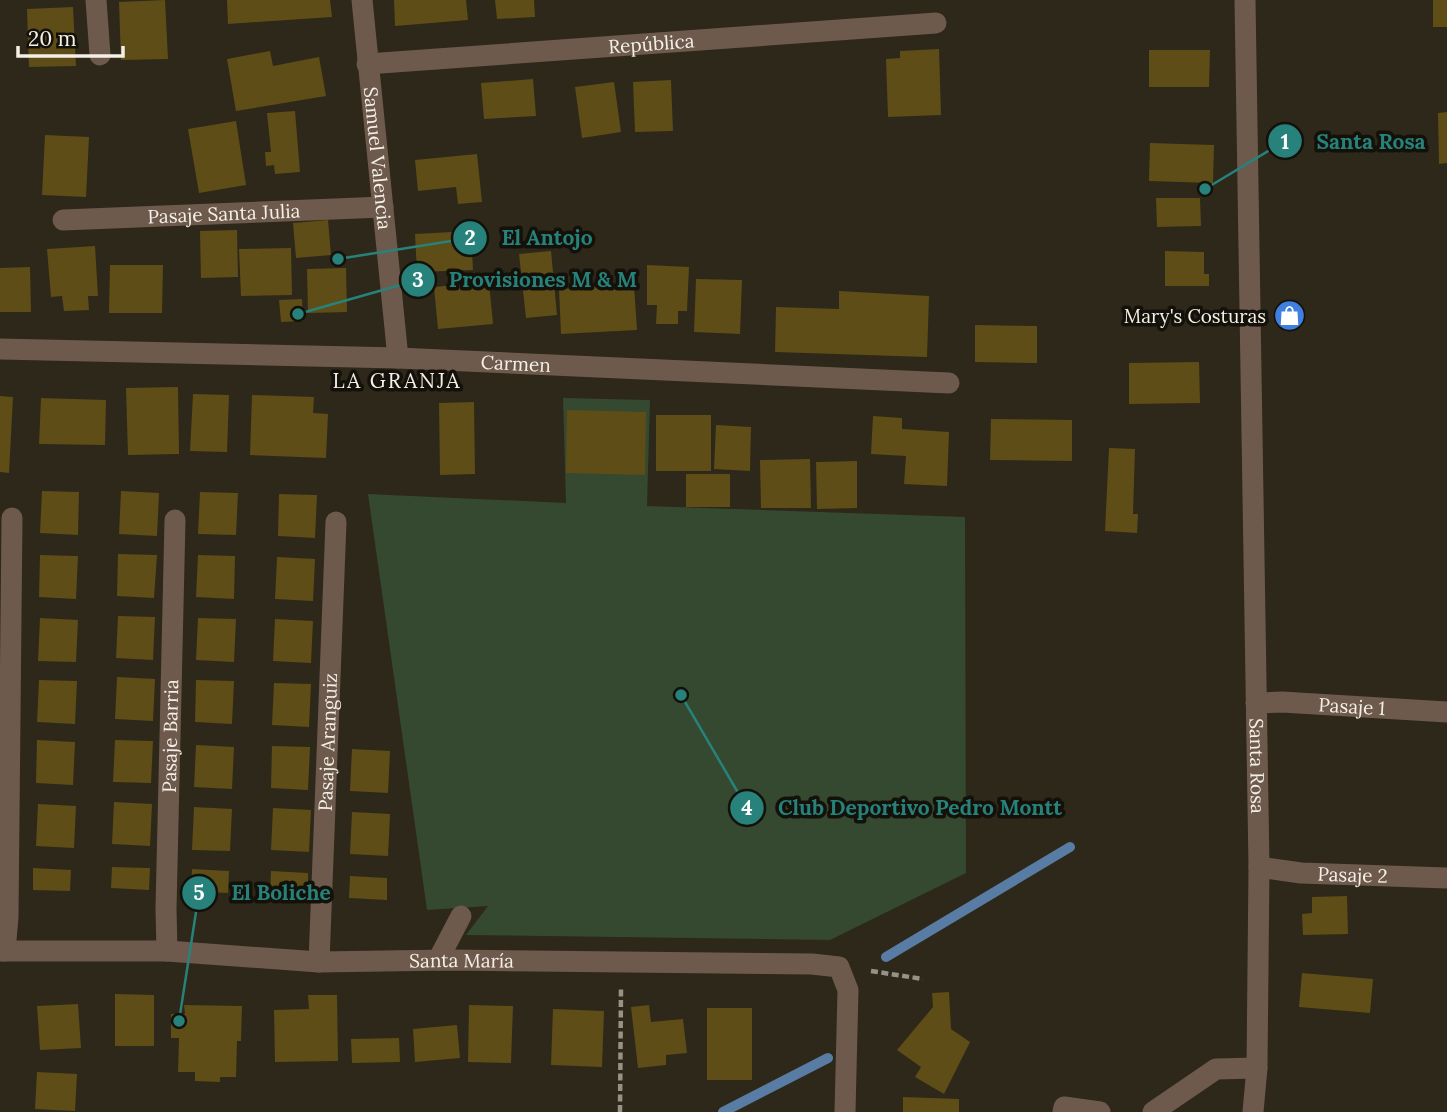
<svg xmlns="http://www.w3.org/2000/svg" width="1447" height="1112" viewBox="0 0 1447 1112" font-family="Lora,serif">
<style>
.green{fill:#354830}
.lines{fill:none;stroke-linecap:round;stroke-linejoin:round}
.stream{stroke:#587ca4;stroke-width:10}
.building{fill:#5e4d17}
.path{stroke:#969286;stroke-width:4.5;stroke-dasharray:7 3.5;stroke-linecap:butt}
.minor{stroke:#6e594d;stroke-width:21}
.labels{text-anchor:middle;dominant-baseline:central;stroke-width:7;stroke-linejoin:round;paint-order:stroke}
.street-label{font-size:19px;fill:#f4f0e7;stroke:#13110a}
.poi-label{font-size:19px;fill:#f4f0e7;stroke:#13110a;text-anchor:end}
.neighbourhood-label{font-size:21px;letter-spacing:2px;fill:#f4f0e7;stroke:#13110a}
.leader{fill:none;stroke:#26827a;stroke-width:2.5}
.callout-dot{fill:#26827a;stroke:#13110a;stroke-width:2.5}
.mark-label{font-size:21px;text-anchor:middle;font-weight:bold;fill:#fff}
.callout-label{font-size:21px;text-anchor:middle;font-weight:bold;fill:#26827a;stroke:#13110a;stroke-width:7;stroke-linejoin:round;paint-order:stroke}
</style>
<rect width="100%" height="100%" fill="#2d2819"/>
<path class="green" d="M563,398L650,400L647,506L965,517L966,873L830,940L466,935L488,906L427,910L368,494L566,503Z"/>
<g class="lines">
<g class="stream">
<path d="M886,957L1070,847"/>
<path d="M723,1112L828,1058"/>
</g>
</g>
<g class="building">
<path d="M165,0L168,59L121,60L119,2Z"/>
<path d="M227,0H330L332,17L228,24Z"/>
<path d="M394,0H466L468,20L395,26Z"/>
<path d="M495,0H534L535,17L497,19Z"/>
<rect x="1433" y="0" width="14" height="27"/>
<path d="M73,7L76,66L29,67L27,9Z"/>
<path d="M939,49L941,115L888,117L886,59L900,58V51Z"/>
<path d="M1149,50H1210L1209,87H1149Z"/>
<path d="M270,51L273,66L319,57L326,96L236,111L227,59Z"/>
<path d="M533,79L536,116L484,119L481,83Z"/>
<path d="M671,80L673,131L635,132L633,82Z"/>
<path d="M614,82L621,132L582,138L575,87Z"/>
<path d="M295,111L300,172L275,174L274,165L266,166L265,152H271L267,113Z"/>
<path d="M1447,112V163L1439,164L1438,113Z"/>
<path d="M236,121L246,185L199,193L188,129Z"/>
<path d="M45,135L89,137L86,197L42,195Z"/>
<path d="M1150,143L1214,145L1213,183L1149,181Z"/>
<path d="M477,154L482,202L458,204L456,187L418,191L415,160Z"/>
<path d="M1156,198H1200L1201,226L1157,227Z"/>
<path d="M328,220L331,255L296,258L293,223Z"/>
<path d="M237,230L238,277L201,278L200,231Z"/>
<path d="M471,231L473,270L417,272L415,234Z"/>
<path d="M95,246L98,296H88L89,310L64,311L62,296L51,297L47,249Z"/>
<path d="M291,248L292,295L241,296L239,249Z"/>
<path d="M551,251L557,315L526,318L519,254Z"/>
<path d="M1165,251L1204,252V274H1209V286H1165Z"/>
<path d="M110,265H163L162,313H109Z"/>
<path d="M647,265L689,267L687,311H678V324H656L657,305H647Z"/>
<path d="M30,267L31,312H0V268Z"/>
<path d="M346,268L347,312L308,313L307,269Z"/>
<path d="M696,279L742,280L740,334L694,332Z"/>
<path d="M489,282L493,324L438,329L434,287Z"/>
<path d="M634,285L637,330L561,334L559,289Z"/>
<path d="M839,291L929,296L927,357L775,352L776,307L839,309Z"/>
<path d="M302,299L303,321L281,322L279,300Z"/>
<path d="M975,325L1037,326V363L975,362Z"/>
<path d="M1199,362L1200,403L1129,404V363Z"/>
<path d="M178,387L179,454L128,455L126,388Z"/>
<path d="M193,394L229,395L227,452L190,451Z"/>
<path d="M252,395L314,397L313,413L328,414L326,458L250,455Z"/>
<path d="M0,396L13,397L9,473L0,472Z"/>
<path d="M41,398L106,400L105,445L39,444Z"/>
<path d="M474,402L475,474L440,475L439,403Z"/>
<path d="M567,410L646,412L645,475L566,473Z"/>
<rect x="656" y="415" width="55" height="56"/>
<path d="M873,416L902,418V429L949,432L947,486L904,484L906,456L871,454Z"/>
<path d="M991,419L1072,420V461L990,460Z"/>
<path d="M716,425L751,427L750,471L714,469Z"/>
<path d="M1109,448L1135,449L1133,514H1138L1137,533L1105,531Z"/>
<path d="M810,459L811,508H761L760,460Z"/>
<path d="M857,461V508L817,509L816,462Z"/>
<rect x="686" y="474" width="44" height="33"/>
<path d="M42,491L79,492L78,535L40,533Z"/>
<path d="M121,491L159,493L157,536L119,534Z"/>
<path d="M200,492L238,493L236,535L198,534Z"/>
<path d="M279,494L317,495L315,538L278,536Z"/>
<path d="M118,554L157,555L154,598L117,596Z"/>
<path d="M40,555L78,556L76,599L39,597Z"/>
<path d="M198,555L235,556L234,599L196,597Z"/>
<path d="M277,557L315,559L313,601L275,599Z"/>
<path d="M118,616L155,617L153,660L116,658Z"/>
<path d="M40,618L78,620L76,662L38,661Z"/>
<path d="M198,618L236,619L234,662L196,660Z"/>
<path d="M275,619L313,621L311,663L273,661Z"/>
<path d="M117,677L155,679L153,721L115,719Z"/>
<path d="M39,680L77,681L75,724L37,722Z"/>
<path d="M196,680L234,681L232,724L195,722Z"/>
<path d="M274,683L311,684L309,727L272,725Z"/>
<path d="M37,740L75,742L73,785L36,783Z"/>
<path d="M115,740L153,741L151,783L113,782Z"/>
<path d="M196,745L234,747L232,789L194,787Z"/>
<path d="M272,746L310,747L308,790L271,788Z"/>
<path d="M352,749L390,751L388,793L350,791Z"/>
<path d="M114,802L152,804L150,846L112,844Z"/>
<path d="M38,804L76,806L74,848L36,846Z"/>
<path d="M194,807L232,809L230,851L192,850Z"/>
<path d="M273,808L311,810L309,852L271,850Z"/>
<path d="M352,812L390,814L388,856L350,854Z"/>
<path d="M112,867L150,868L149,890L111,888Z"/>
<path d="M33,868L71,870L70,891L33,890Z"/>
<path d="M192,869L229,871L228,893L191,891Z"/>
<path d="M271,871L308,873V895L270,893Z"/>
<path d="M350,876L387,878V900L349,898Z"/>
<path d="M1347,896L1348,934L1303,935L1302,914L1312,913V897Z"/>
<path d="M1302,973L1373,979L1370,1013L1299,1007Z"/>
<path d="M949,992L951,1029L970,1042L944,1094L915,1077L921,1067L897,1050L933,1007L932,993Z"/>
<path d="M115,994L154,995V1046H115Z"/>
<path d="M308,995H337L338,1061L275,1062L274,1010L309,1009Z"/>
<path d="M78,1004L81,1048L40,1050L37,1006Z"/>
<path d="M184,1005L242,1006L241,1041H237L236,1077H220V1082L195,1081V1072H178L179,1038H171V1014H185Z"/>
<path d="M469,1005L513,1006L511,1063L468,1062Z"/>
<path d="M649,1005L651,1022L683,1019L687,1053L666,1055V1065L638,1068L631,1007Z"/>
<rect x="707" y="1008" width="45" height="72"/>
<path d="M553,1009L604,1011L602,1067L551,1065Z"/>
<path d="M457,1025L460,1058L415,1062L413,1029Z"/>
<path d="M399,1038L400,1062L352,1063L351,1039Z"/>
<path d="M37,1072L77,1074L75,1111L35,1109Z"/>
<path d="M903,1097L959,1099V1112H903Z"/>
</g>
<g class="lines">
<g class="path">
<path d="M871,971L923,979"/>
<path d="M620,1112L621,988"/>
</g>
<g class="minor">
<path d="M96,0L100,55"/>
<path id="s1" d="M362,0L398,358"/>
<path id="s2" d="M1245,0L1259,867L1257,1068L1253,1112"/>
<path id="s3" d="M367,64L936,23"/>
<path id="s4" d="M63,220L383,207"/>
<path id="s5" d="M0,349L398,358L949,383"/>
<path id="s6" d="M1256,703L1282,702L1447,712"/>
<path id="s7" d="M1259,867L1301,873L1447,878"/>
<path id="s8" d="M0,951H167L319,962L449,960L812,964L839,967L848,990L845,1112"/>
<path d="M5,951L8,917L12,518"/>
<path id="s9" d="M167,951L166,909L175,520"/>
<path d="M438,960L461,916"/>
<path id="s10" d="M319,962L336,522"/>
<path d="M1063,1112L1064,1107L1100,1112"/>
<path d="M1153,1112L1216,1069L1257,1068"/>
</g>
</g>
<defs>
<symbol id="shop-disc" viewBox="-11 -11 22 22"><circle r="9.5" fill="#3f7fe0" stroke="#13110a"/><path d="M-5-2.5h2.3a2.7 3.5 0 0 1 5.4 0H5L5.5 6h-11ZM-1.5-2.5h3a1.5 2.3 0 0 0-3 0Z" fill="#fff"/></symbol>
</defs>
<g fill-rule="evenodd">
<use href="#shop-disc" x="1272" y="298" width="35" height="35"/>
</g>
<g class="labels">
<g class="street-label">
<text stroke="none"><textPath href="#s3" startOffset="285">República</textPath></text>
<text stroke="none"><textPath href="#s1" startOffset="159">Samuel Valencia</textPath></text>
<text stroke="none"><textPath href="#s4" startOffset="161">Pasaje Santa Julia</textPath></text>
<text stroke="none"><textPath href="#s5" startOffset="516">Carmen</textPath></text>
<text stroke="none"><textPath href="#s6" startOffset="96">Pasaje 1</textPath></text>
<text stroke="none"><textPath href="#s9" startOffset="215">Pasaje Barria</textPath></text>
<text stroke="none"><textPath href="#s10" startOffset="220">Pasaje Aranguiz</textPath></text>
<text stroke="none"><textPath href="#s2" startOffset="766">Santa Rosa</textPath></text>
<text stroke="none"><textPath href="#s7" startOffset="94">Pasaje 2</textPath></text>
<text stroke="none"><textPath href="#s8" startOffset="462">Santa María</textPath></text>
</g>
<g class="poi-label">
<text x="1266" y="316">Mary's Costuras</text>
</g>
<g class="neighbourhood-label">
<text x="397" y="380">LA GRANJA</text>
</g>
</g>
<path class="leader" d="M1205 189L1285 141M338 259L470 238M298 314L418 280M681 695L747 808M179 1021L199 893"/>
<g class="callout-dot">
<circle cx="1205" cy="189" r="7"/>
<circle cx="338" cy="259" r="7"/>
<circle cx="298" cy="314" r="7"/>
<circle cx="681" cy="695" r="7"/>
<circle cx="179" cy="1021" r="7"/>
<circle cx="1285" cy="141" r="18"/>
<circle cx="470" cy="238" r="18"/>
<circle cx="418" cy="280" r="18"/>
<circle cx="747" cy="808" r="18"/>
<circle cx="199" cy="893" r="18"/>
</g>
<g class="mark-label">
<text x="1285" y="149">1</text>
<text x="470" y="245">2</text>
<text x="418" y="287">3</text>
<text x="747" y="815">4</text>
<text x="199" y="900">5</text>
</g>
<g class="callout-label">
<text x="1371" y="149">Santa Rosa</text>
<text x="547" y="245">El Antojo</text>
<text x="543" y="287">Provisiones M &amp; M</text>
<text x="920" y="815">Club Deportivo Pedro Montt</text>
<text x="281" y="900">El Boliche</text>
</g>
<path d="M18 46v10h105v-10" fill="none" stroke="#f4f0e7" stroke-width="3.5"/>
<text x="28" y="46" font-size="21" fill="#f4f0e7" stroke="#13110a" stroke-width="5" paint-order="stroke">20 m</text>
</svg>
